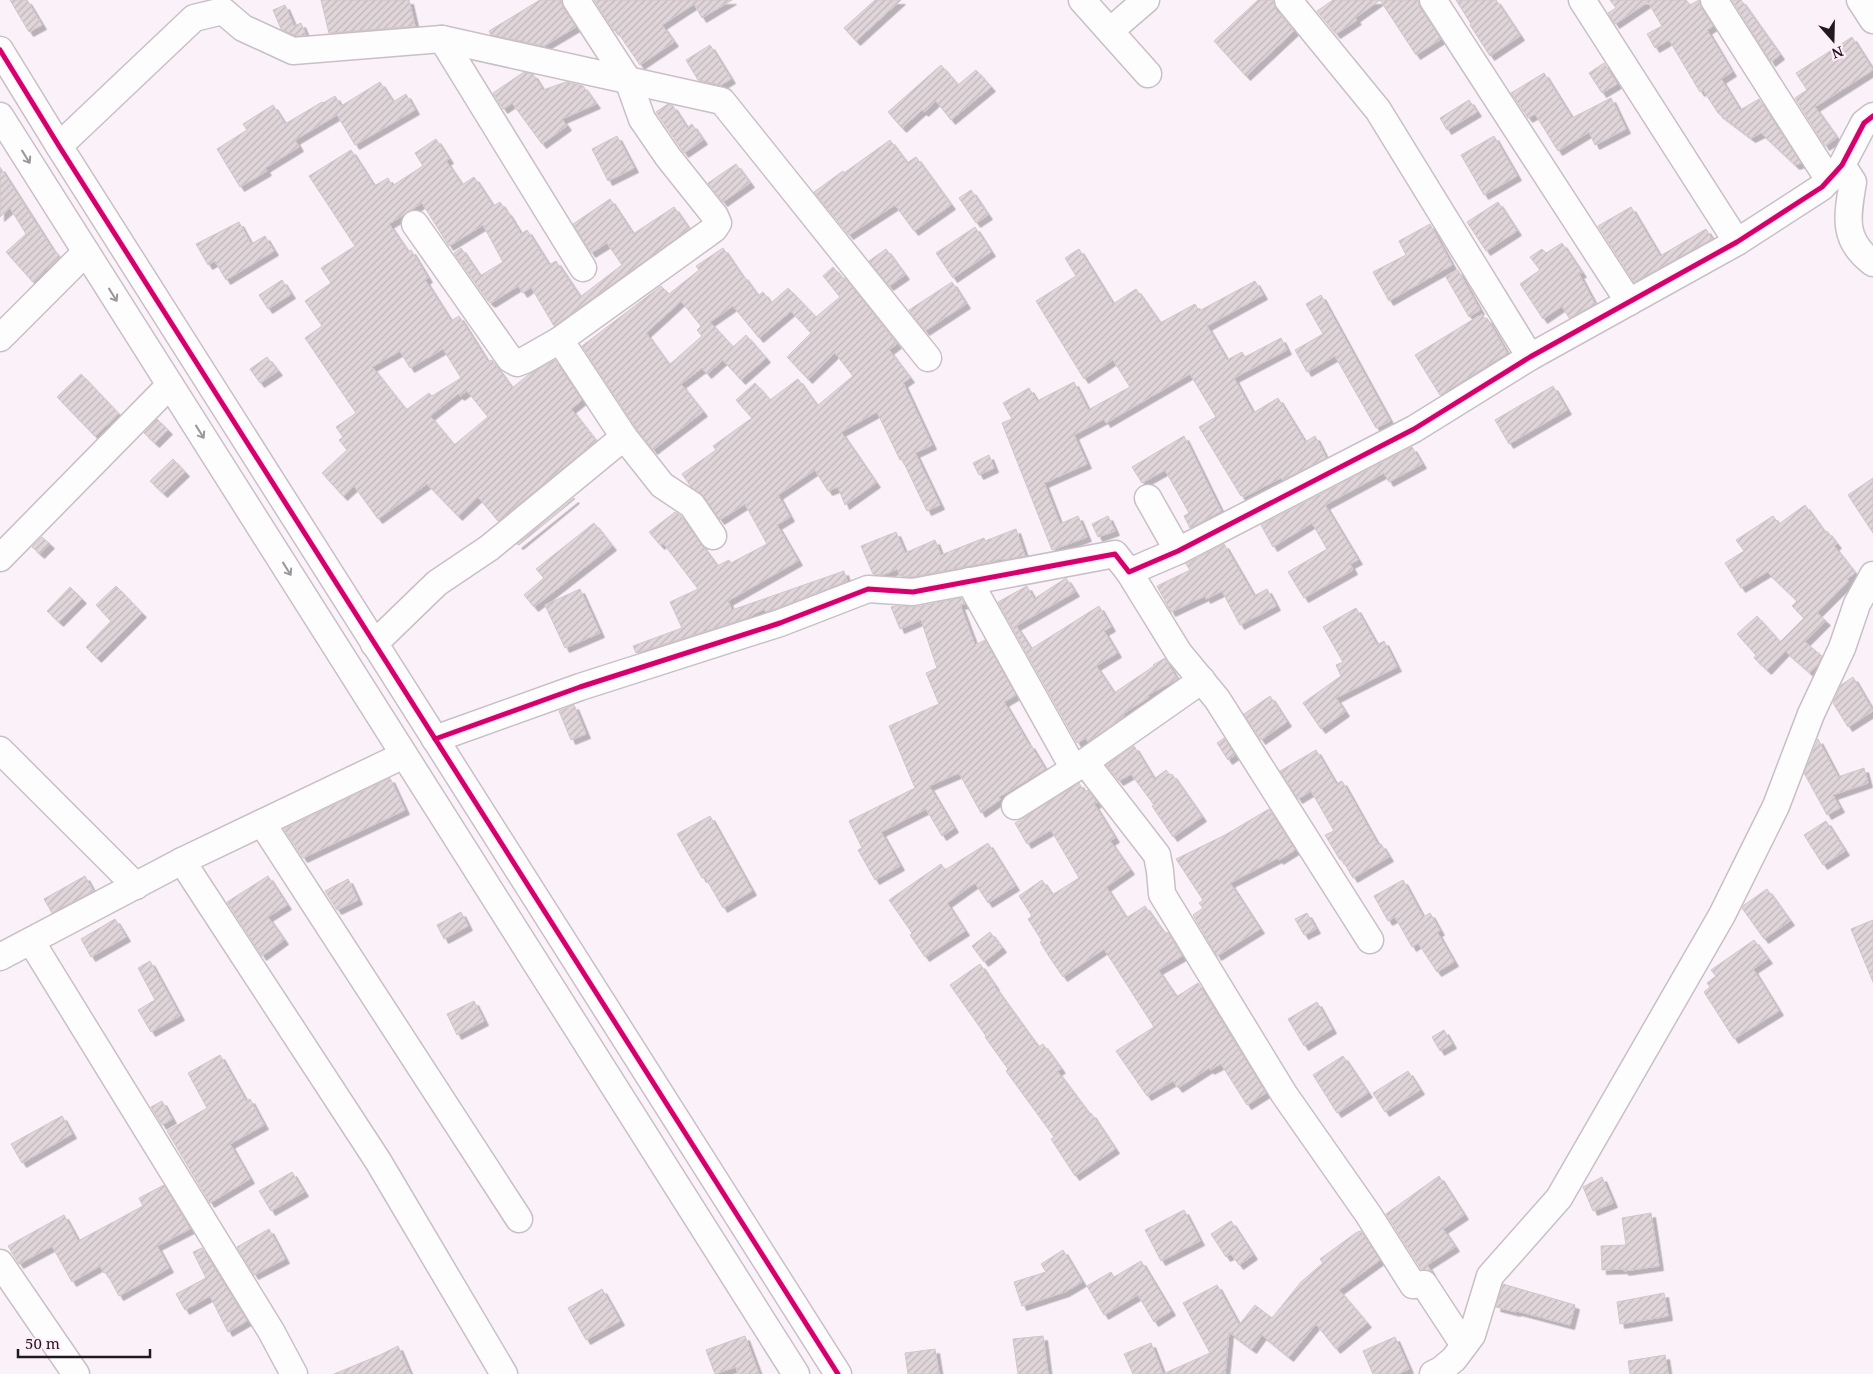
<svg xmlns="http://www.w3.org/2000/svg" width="1873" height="1374" viewBox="0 0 1873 1374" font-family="'Noto Serif',serif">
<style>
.building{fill:url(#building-hatch);stroke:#d1c6ca;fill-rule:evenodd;filter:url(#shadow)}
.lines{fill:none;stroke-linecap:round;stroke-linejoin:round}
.minor-casing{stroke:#c9bfc6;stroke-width:29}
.minor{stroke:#fefdfe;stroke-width:26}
.cycleway-casing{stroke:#ffeefa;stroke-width:8}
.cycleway{stroke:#d6006c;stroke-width:5}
.oneway{stroke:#9b969a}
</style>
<defs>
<pattern id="building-hatch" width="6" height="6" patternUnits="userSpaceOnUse" patternTransform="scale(1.25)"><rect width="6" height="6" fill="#e0d5d9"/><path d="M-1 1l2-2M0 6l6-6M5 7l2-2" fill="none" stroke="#c0b6ba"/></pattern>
<filter id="shadow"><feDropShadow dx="4.5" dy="4.5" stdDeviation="0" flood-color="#0004"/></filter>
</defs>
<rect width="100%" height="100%" fill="#fbf2f9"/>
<g class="building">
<path d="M10,0H27L42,25L29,32Z"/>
<path d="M321,0H409L415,26L329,33Z"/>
<path d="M540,0H561L563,8L576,27L544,46L491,35L489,31Z"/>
<path d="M594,0H732L702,18L694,4L662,25L674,42L640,65L616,30L614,31Z"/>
<path d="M875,0H901L856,41L844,28Z"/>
<path d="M1258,0H1273L1276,10L1294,31L1246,76L1214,41Z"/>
<path d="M1333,0H1380L1355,18L1357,20L1336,34L1317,11Z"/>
<path d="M1380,0H1418L1420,8L1441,39L1416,55Z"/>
<path d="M1456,0H1496L1520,36L1490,56L1470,25L1471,24Z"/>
<path d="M1610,0H1686L1690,5L1699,0L1701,8L1713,26L1707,30L1732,72L1721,79L1740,110L1759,99L1801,163L1795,165L1761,133L1751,138L1718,113L1703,90L1700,92L1669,40L1655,48L1647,34L1662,26L1648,2L1615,24L1608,13L1616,8Z"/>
<path d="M1732,0H1741L1780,55L1771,62Z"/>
<path d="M285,5L294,26L301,23L306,35L296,36L281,29L273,10Z"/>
<path d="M1852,37L1873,70L1815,107L1837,138L1825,146L1795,98L1807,90L1796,73Z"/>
<path d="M710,45L731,79L721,85L698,80L686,60Z"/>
<path d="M1604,63L1617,84L1602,93L1589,73Z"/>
<path d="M941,65L958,85L976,70L991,87L951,120L936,101L924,112L922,110L902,128L888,112Z"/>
<path d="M524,72L533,74L543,90L566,82L583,86L596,104L562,119L567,126L542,144L512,103L503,109L493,93Z"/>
<path d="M1544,73L1572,118L1611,98L1626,129L1595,145L1589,132L1558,151L1535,114L1528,118L1511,93Z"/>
<path d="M380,82L393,102L406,94L415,110L355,145L337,115L295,140L299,147L265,168L267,171L240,187L217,149L247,130L243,124L273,105L285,124L322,102L323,103L335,96L341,106Z"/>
<path d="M1469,100L1477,112L1447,130L1440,118Z"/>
<path d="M668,104L673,106L687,128L692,124L703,140L684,153L656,112Z"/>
<path d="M617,136L634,168L608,181L592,149Z"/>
<path d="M1494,136L1517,176L1484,195L1461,155Z"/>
<path d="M436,139L449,159L446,161L462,185L474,177L493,206L500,202L506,211H507L521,234L527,230L549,265L556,261L580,297L622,265L607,243L591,253L573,224L610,199L633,234L674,207L689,229L554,326L531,287L523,293L518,286L491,303L488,301L454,253L461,248L480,276L503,262L483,225L449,246L422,203L389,224L408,252L411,250L428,278L425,280L451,321L459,316L488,362L492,360L512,388L528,375L555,360L582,400L571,409L596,441L498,521L478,497L458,516L427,484L378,519L354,486L343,496L322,473L347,450L339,440L343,437L336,427L356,413L305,338L322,326L305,301L331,283L321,268L355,246L309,176L351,150L374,186L388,178L392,186L423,166L415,153ZM443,349L461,378L432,396L429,393L406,410L372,367L400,351L410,368ZM467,391L488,417L454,445L430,416L458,394L460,396Z"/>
<path d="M890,140L907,163L916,157L951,205L914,231L895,205L849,235L814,192L843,171L844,173Z"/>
<path d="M736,164L750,183L723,202L708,183Z"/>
<path d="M0,167L51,247L60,257L33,282L6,252L26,234L10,208L0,217Z"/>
<path d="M971,190L988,215L976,223L959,198Z"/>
<path d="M1498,202L1517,231L1486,251L1467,222Z"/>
<path d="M1631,207L1660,256L1706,229L1712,239L1634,282L1598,226Z"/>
<path d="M239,222L251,244L265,236L274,251L226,280L215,261L208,265L196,244Z"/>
<path d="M1430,224L1452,265L1389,301L1373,272L1406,255L1399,241Z"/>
<path d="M975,227L991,252L953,278L936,253Z"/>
<path d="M1562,243L1582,273L1579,274L1595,304L1569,318L1562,306L1543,319L1520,284L1540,270L1530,257L1542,249L1546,253Z"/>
<path d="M723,248L742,276L743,275L758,296L763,292L771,303L788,288L816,317L840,297L823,276L833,267L843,279L845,278L897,344L889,350L910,378L903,383L932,445L915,453L940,505L927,511L902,459L900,460L877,412L841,432L876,483L845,505L838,487L828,491L815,470L778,495L790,517L777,525L798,561L728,601L732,610L844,571L847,581L775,609L766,612L764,609L747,618L636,653L633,646L682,628L670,602L698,589L663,543L660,545L649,532L675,512L681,516L717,566L729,560L731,563L767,544L745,504L720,520L704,497L691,487L682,474L716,450L713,446L752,418L736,400L755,383L770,400L798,379L817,406L853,376L835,353L808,379L787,357L811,333L791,311L759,338L733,306L710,322L733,347L746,335L766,358L741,380L723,360L707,374L702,368L681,384L703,412L653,450L636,428L582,346L661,286L669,294L699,270L696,266ZM681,301L701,326L697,330L702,336L669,365L646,333Z"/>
<path d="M886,249L905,275L889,286L869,261Z"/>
<path d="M1079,249L1113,304L1136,289L1160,323L1195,304L1199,311L1255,281L1263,295L1207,326L1227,360L1242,352L1245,357L1281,338L1287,350L1234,378L1253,413L1278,398L1305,442L1315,436L1326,458L1282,480L1281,478L1244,497L1243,495L1241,496L1199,427L1216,417L1190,374L1106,423L1104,419L1074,435L1087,464L1044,483L1060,524L1078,516L1087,537L1052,550L1002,423L1012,419L1003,403L1029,388L1037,401L1074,382L1088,410L1130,387L1113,360L1084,379L1036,301L1076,276L1065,258Z"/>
<path d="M1458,270L1480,310L1469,317L1446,277Z"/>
<path d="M282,280L291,294L268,309L259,295Z"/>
<path d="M952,282L966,304L925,331L909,310Z"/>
<path d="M1321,295L1390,421L1376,428L1335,356L1307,372L1295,350L1323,334L1306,304Z"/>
<path d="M1482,314L1485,319L1487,318L1507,353L1440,395L1415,355Z"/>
<path d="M267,357L278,371L260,383L250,369Z"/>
<path d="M81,374L119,414L95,436L57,397Z"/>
<path d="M1553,386L1567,410L1509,444L1495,420Z"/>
<path d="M157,419L168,430L155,443L144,433Z"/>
<path d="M1184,436L1221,511L1190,528L1184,516L1189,513L1165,470L1142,483L1132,467Z"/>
<path d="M1412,447L1422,464L1389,482L1384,473L1325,505L1358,560L1350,564L1353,570L1304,598L1288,572L1327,549L1312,523L1273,547L1261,525Z"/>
<path d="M989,455L994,468L979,475L973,463Z"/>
<path d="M173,459L185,472L163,493L150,481Z"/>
<path d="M1873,478V533L1848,495Z"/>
<path d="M574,498L575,499L519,545L517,544Z"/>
<path d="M1805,505L1825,533L1827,531L1837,544L1834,546L1855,573L1847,579L1849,581L1817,613L1826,621L1805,642L1822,656L1818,664L1810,673L1785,651L1767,670L1754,658L1756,655L1737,634L1757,616L1780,642L1804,618L1792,606L1797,601L1767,572L1741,588L1725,563L1744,551L1736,540L1773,516L1779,524Z"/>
<path d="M1108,516L1115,531L1098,537L1092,524Z"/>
<path d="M594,523L612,546L534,607L524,595L544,578L536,569Z"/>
<path d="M1016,529L1025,556L1002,560V558L994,561L912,577L900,576L897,569L883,575L873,574L861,546L896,532L905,553L935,540L941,555L984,538L985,541Z"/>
<path d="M42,537L50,544L40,554L32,547Z"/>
<path d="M1224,544L1254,596L1267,589L1276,606L1240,625L1222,591L1206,599L1205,596L1171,612L1157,586L1190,570L1186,564Z"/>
<path d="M1066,578L1075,592L1016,626L1031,649L1099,606L1111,627L1104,631L1117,653L1096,666L1114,693L1154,666L1153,665L1165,658L1177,679L1148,695L1149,697L1123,714L1124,716L1088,742L1086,738L1077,743L998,602L1027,586L1034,599Z"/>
<path d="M116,586L142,613L97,658L86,647L111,621L96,605Z"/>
<path d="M70,587L82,599L59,622L47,611Z"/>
<path d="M580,589L600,633L565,648L545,605Z"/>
<path d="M961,598L965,604L960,605L975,645L985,640L1016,695L1004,702L1029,745L1030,744L1045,769L999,797L1001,799L981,813L959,773L929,786L954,828L942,836L926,809L881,832L900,866L875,880L858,850L862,848L849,821L915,788L889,726L939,704L926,673L937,668L921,620L900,629L891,607L895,606L916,607Z"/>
<path d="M1356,608L1377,645L1384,641L1397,667L1336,698L1345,712L1321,729L1303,703L1341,676L1336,665L1343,662L1323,627Z"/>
<path d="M1853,677L1873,711L1848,727L1833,703L1841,685Z"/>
<path d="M1270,696L1287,722L1261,740L1244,714Z"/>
<path d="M574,705L586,734L571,740L559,711Z"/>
<path d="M1224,738L1235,755L1228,760L1217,743Z"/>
<path d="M1818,739L1838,777L1864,768L1868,783L1833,795L1840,808L1827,815L1804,773Z"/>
<path d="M1134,746L1154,779L1166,770L1170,775L1172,774L1202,817L1173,837L1152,806L1154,805L1131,774L1119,781L1106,765Z"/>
<path d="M1316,750L1336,784L1342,781L1378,845L1381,844L1389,857L1353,878L1342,859L1340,860L1325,835L1334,831L1311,791L1298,799L1280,771Z"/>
<path d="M390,778L405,810L303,858L284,829Z"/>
<path d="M1079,783L1084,792L1088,790L1097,803L1094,804L1115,838L1110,841L1130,870L1106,887L1126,918L1145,906L1161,929L1162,928L1166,934L1168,932L1182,956L1158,970L1176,997L1198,983L1266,1093L1247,1105L1221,1064L1210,1070L1209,1068L1178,1088L1173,1081L1147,1096L1116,1051L1154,1027L1104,949L1063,977L1050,958L1040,942L1042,941L1028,919L1032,916L1019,896L1042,880L1052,895L1079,878L1051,830L1027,844L1015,823Z"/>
<path d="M1269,809L1295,850L1279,860L1278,858L1230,883L1260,929L1217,956L1193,915L1203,908L1199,903L1203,900L1176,859L1225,835Z"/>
<path d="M710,816L752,891L723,908L705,877L702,878L677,834Z"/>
<path d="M1826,821L1845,851L1823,865L1804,835Z"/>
<path d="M988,843L1015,886L988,903L975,883L947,903L965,931L925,957L910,935L912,933L889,900L941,864L945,870Z"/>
<path d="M85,876L93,891L52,913L44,899Z"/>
<path d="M268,876L287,905L268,917L284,940L262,956L227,902Z"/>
<path d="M348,879L358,900L337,910L325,891Z"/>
<path d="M1403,880L1423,917L1430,913L1440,931L1437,932L1454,962L1437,972L1418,943L1412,947L1395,917L1388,921L1374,896Z"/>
<path d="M1767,889L1790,921L1764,939L1742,908L1744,905Z"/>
<path d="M461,912L468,926L444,939L437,925Z"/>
<path d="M1307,913L1316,929L1304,935L1295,919Z"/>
<path d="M115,919L126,937L91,957L81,939Z"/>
<path d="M1873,920V982L1851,929Z"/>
<path d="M990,932L1002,948L984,962L972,946Z"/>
<path d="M1754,940L1768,959L1753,969L1779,1011L1734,1039L1704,992L1710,987L1707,983L1716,976L1711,970Z"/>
<path d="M150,961L180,1016L151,1032L138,1010L155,1000L138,968Z"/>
<path d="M980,964L995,986H994L1038,1047L1043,1044L1061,1069L1057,1071L1089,1114L1091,1113L1115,1149L1075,1176L1051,1139L1054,1137L1006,1071L1008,1069L985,1037L986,1036L950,985Z"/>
<path d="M474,1001L484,1021L457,1035L447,1014Z"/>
<path d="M1317,1002L1332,1029L1304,1046L1288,1019Z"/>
<path d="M1444,1030L1452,1044L1440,1051L1432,1037Z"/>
<path d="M220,1055L246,1101L250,1099L264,1125L230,1144L250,1179L210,1203L167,1131L207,1108L188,1073Z"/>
<path d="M1343,1056L1368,1093L1337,1113L1313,1075Z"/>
<path d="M1408,1071L1420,1090L1385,1112L1373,1093Z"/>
<path d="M162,1101L172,1119L162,1125L151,1107Z"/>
<path d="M62,1116L72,1134L22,1163L11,1144Z"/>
<path d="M292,1172L304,1192L271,1211L259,1191Z"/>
<path d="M1439,1176L1464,1215L1443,1229L1455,1247L1427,1265L1431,1271L1421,1269L1386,1214Z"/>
<path d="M1602,1177L1613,1203L1593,1211L1583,1187Z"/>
<path d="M164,1185L190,1229L157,1246L169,1268L119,1296L106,1272L104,1273L100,1266L72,1282L52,1246L19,1264L8,1246L64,1215L78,1241L143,1206L139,1198Z"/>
<path d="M1184,1210L1200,1241L1161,1261L1145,1230Z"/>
<path d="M1651,1213L1659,1266L1624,1271V1269L1602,1270L1601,1246L1626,1245L1622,1218Z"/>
<path d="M1231,1221L1253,1255L1239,1265L1231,1254L1226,1257L1211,1234Z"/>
<path d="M269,1229L285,1259L254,1275L237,1247Z"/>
<path d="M1361,1231L1380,1260L1339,1290L1367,1323L1336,1349L1316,1324L1289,1357L1262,1335L1252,1349L1229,1332L1225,1374H1133L1124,1354L1151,1343L1163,1374L1210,1353L1183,1303L1217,1285L1239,1325L1255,1305L1272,1318L1301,1282L1323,1263L1320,1259L1357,1232Z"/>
<path d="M202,1248L247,1321L228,1332L210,1296L185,1310L176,1294L206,1278L193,1252Z"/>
<path d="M1063,1250L1082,1282L1065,1292L1022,1306L1014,1282L1046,1272L1041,1264Z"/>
<path d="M1141,1261L1171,1311L1154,1322L1138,1295L1104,1315L1087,1286L1111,1272L1114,1277Z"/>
<path d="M1503,1284L1575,1305L1570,1325L1517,1311L1516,1312L1496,1307Z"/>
<path d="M602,1289L620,1321L586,1340L568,1308Z"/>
<path d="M1664,1293L1668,1316L1620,1324L1617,1302Z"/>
<path d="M745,1336L759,1374H738L736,1367L715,1374L706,1350Z"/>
<path d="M1043,1336L1048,1374H1018L1013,1339Z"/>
<path d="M1395,1337L1409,1369L1398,1374H1373L1363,1351Z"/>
<path d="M398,1346L410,1374H334L380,1355Z"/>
<path d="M935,1349L939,1374H908L905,1353Z"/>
<path d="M1665,1355L1668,1374H1630L1628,1361Z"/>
</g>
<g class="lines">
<defs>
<g id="minor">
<path d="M1082,0L1148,74"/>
<path d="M1288,0L1378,110L1530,357"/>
<path d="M1433,0L1629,302"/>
<path d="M1582,0L1737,242"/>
<path d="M1714,0L1829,180"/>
<path d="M1860,0L1873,20"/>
<path d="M1110,31L1146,0"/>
<path d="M442,39L583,268"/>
<path d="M0,50L59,146L838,1374"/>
<path d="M0,116L796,1374"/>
<path d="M59,146L194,18L223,11L243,28L293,51L442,39L722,101L928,358"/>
<path d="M1842,165L1853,182C1847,217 1842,240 1873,263"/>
<path d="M415,224L510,359L517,363L525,360L560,340L714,229L718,223L715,216L668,157L642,119L628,80L576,0"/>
<path d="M0,338L86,252"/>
<path d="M560,340L624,437L662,485L692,505L713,536"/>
<path d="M1148,498L1178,551"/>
<path d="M0,558L170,385"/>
<path d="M1129,572L1179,653L1217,699L1370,940"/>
<path d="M969,581L1074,769"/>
<path d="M374,644L437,583L489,548L624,437"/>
<path d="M435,739L580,687L780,623L868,589L913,592L1115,554L1129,572L1178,551L1414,429L1530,357L1737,242L1822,187L1842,165L1864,123L1873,116"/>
<path d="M0,750L136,886"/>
<path d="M1085,762L1157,855L1160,871L1162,894L1284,1094L1368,1214L1413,1285L1424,1284L1464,1345"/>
<path d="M1015,806L1085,762L1202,680"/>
<path d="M262,823L519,1219"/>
<path d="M182,861L378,1161L504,1374"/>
<path d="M31,941L271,1331L294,1374"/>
<path d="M0,957L182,861L404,755"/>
<path d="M0,1263L76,1374"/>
<path d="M1433,1374L1441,1370L1454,1359L1472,1335L1490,1276L1559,1198L1722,915L1776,806L1811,714L1842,648L1857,604L1873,575"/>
</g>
</defs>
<use href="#minor" class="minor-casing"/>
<use href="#minor" class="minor"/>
<defs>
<g id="cycleway">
<path d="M0,50L59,146L838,1374"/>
<path d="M435,739L580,687L780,623L868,589L913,592L1115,554L1129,572L1178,551L1414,429L1530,357L1737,242L1822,187L1842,165L1864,123L1873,116"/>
</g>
</defs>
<use href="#cycleway" class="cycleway-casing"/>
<use href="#cycleway" class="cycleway"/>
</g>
<defs><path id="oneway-shaft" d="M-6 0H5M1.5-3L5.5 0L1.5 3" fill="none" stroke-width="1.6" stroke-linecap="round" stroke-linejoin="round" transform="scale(1.25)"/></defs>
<g class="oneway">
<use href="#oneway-shaft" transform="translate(26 157) rotate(58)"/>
<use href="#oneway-shaft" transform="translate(113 295) rotate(58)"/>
<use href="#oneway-shaft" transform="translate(200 432) rotate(58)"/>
<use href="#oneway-shaft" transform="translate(287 569) rotate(58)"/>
</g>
<g transform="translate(1833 40) rotate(160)" stroke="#ffeefa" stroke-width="4" paint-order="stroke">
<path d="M0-4L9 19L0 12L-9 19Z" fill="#22181f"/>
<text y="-8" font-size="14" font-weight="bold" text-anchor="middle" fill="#22181f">N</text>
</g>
<path d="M18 1349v8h132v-8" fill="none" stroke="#22181f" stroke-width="2.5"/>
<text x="25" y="1349" font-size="15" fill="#22181f" stroke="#ffeefa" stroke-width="4" paint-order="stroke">50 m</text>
</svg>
